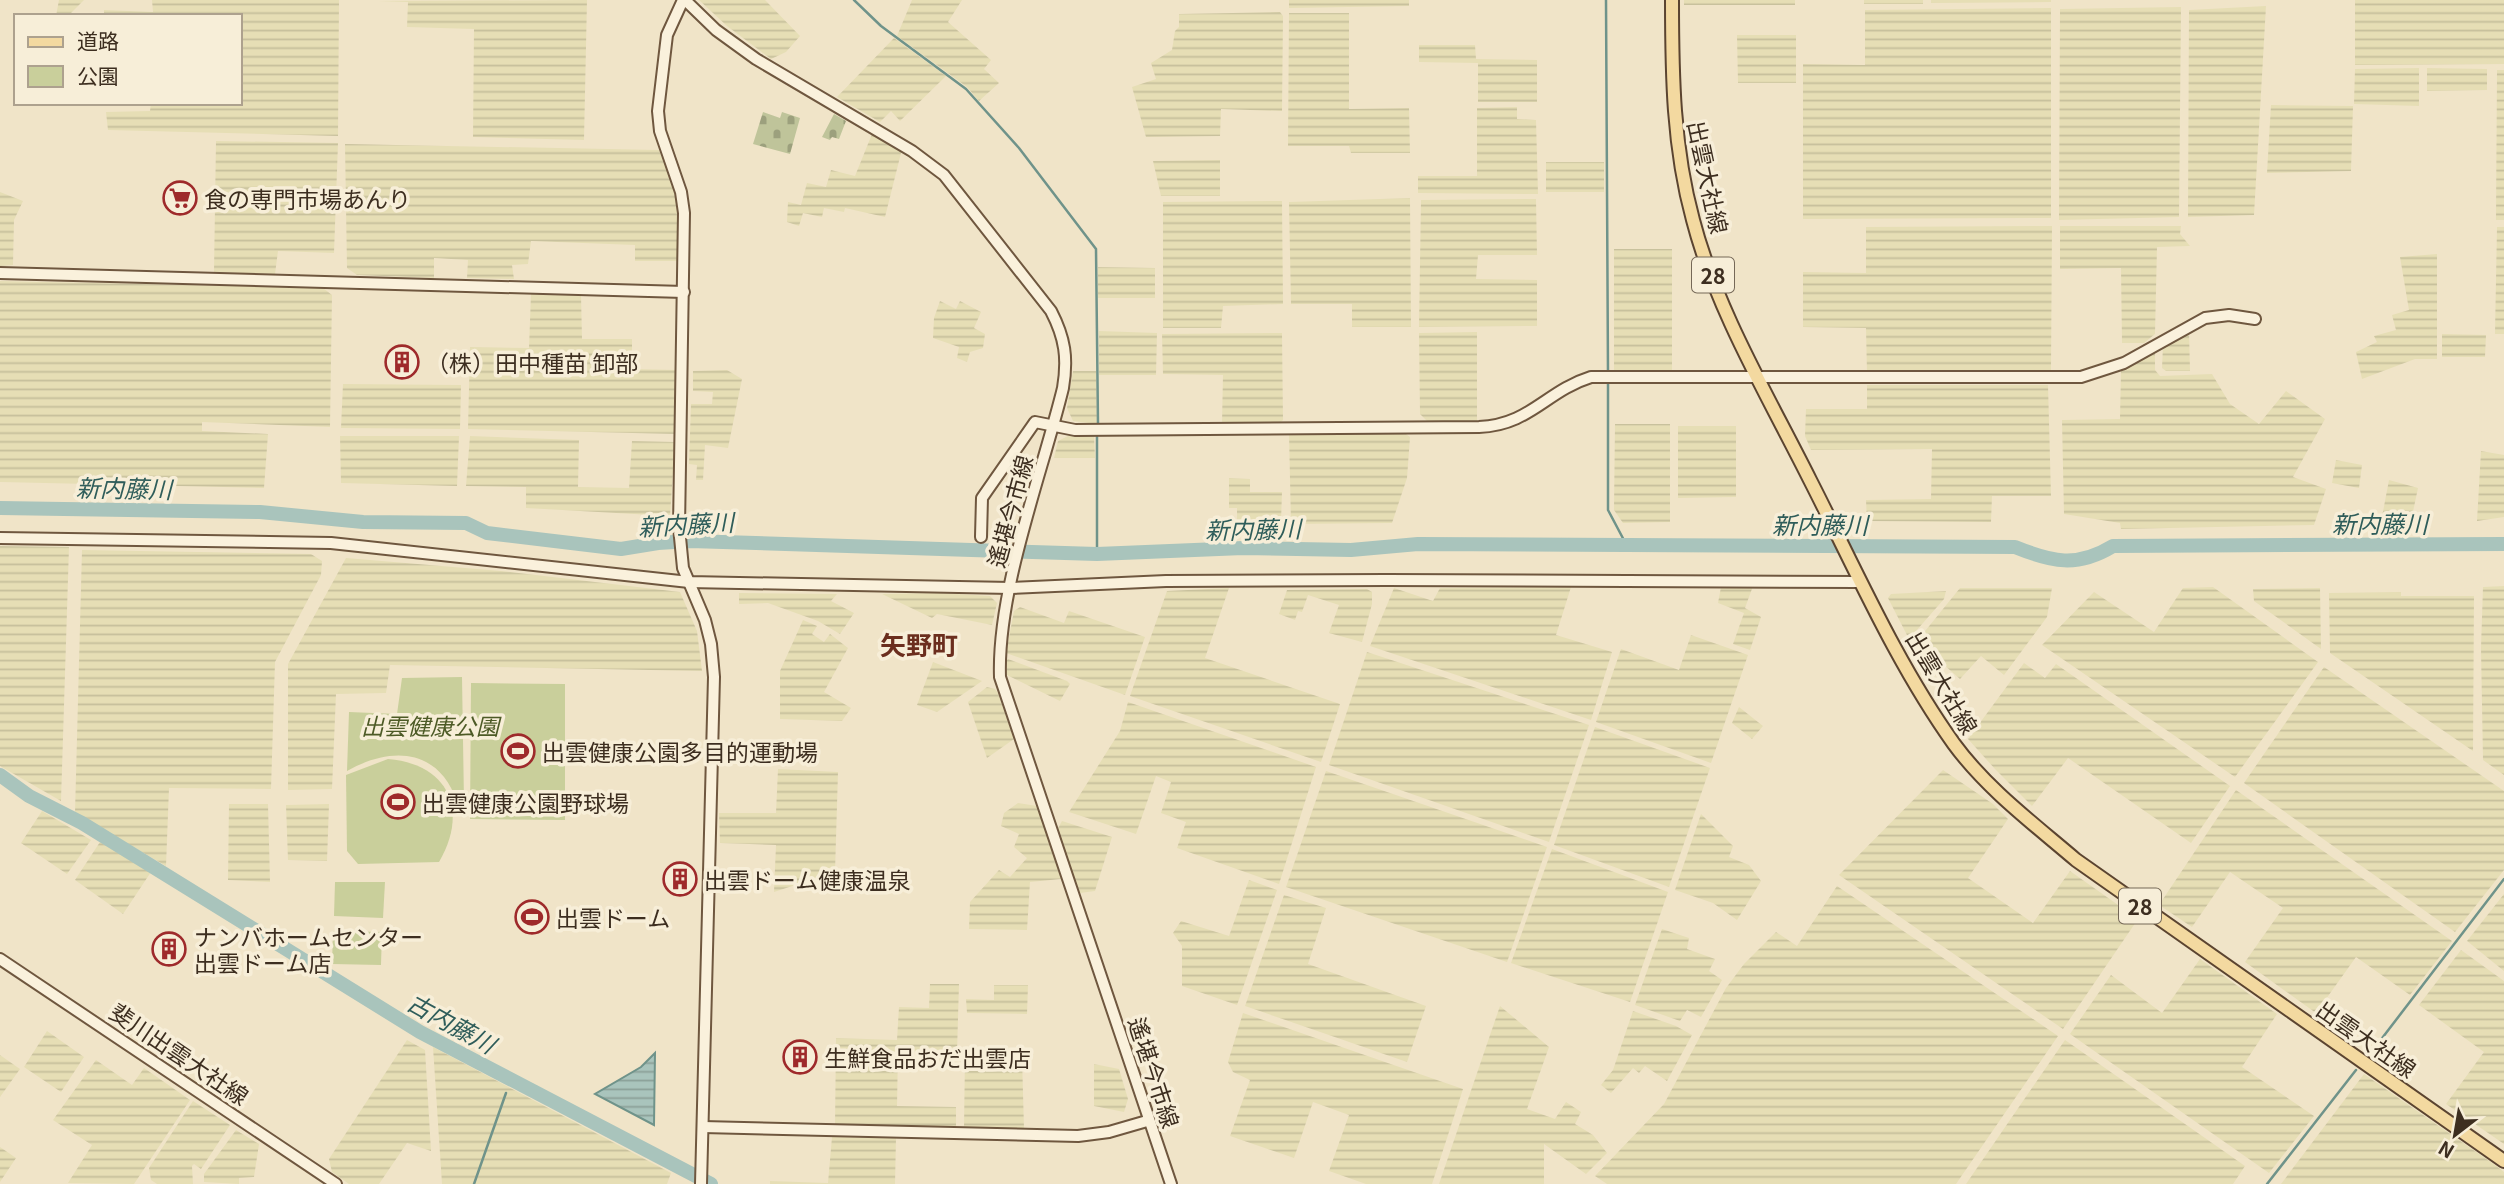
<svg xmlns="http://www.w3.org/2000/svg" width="2504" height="1184" viewBox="0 0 2504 1184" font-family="Georgia,'Noto Sans JP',serif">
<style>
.farmland{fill:url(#farmland-rules)}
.cemetery{fill:url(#cemetery-stones)}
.green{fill:#c9cf9b}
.water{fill:url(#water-rules);stroke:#6f938a;stroke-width:2}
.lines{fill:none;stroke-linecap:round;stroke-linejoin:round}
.stream{stroke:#6f938a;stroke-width:2.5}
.river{stroke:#a9c4bc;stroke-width:14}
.secondary-casing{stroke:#6f573f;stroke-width:14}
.primary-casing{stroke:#5b4430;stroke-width:16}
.secondary{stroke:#faf1dc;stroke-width:10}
.primary{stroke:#f3d9a0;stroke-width:12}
.labels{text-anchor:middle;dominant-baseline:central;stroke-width:7;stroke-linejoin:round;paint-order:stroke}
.shield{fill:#f7eed8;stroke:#756857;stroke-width:2}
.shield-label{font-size:21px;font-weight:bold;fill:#3d2e20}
.street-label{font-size:23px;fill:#3d2e20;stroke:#f7eed8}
.poi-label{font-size:23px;fill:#3d2e20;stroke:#f7eed8;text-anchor:start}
.park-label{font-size:23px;font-style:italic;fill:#4d5a26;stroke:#f7eed8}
.water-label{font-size:24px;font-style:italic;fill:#2f5d5a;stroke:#f7eed8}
.quarter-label{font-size:26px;font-weight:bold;fill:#6b2e1e;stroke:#f7eed8}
</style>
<defs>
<pattern id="farmland-rules" width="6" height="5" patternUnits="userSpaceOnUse" patternTransform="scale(1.75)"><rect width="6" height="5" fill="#e6deb5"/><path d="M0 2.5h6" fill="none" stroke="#c6bf9b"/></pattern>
<pattern id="cemetery-stones" width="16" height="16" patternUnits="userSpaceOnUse" patternTransform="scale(1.75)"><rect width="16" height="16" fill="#bfc49a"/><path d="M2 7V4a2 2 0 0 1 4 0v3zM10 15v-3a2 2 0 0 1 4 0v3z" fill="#9ca07d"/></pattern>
<pattern id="water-rules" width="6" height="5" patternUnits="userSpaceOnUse" patternTransform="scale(1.75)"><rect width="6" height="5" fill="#a9c4bc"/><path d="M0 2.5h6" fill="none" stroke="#8ba098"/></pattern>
</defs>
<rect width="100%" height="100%" fill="#f0e4c8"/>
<g class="farmland">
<path d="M59,0H84L68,16H56Z"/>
<path d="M152,0H339L338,136L108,130L106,112L150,111L151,103H240V16H104V10L153,12Z"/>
<path d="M587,0L584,140L473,137L474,29L407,27L408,2L378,1Z"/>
<path d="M699,0H765L800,36L786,52L771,59L727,26Z"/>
<path d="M912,0H962L948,22L991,60L984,69L999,83L979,101L967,87L897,36Z"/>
<path d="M1289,0H1409V6L1289,8Z"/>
<rect x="1684" y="0" width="111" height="5"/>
<rect x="1864" y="0" width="59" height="4"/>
<path d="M1931,0H2051V2L1931,3Z"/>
<path d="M2355,0H2504V64L2355,65Z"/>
<path d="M2266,6L2254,215L2188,217L2189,10Z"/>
<path d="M2181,7L2179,217L2059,220L2060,9Z"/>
<path d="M2051,8V218L1803,219V64L1865,65V10Z"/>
<path d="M1280,12L1283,16L1282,111L1221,109L1220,136L1146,137L1132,87L1156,79L1151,63L1172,50L1175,31L1179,27V14Z"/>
<path d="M1289,13H1349V109L1409,108L1410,153H1351L1349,146H1288Z"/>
<path d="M1737,35H1796V83H1738Z"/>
<path d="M894,38L946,76L900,121L891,111L880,122L837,97Z"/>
<path d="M1419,45H1475L1476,59L1537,60V102H1478V63L1419,62Z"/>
<path d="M2419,68V106L2354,104L2355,69Z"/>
<path d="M2427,68L2487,69V90L2427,91Z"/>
<path d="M2497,70H2504V220H2496Z"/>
<path d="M2271,105L2353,106L2351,171L2267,173Z"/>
<path d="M1517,107V119L1536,120L1538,194L1418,193V176H1477V108Z"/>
<path d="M872,134L902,149L885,217L845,208L844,212L824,208L822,217L803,213L799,226L787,222L788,202L801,205L807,183L826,187L831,170L855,176Z"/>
<path d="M216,141L338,143L334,253L278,251L275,274L214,272Z"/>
<path d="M345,144L659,150L673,187L679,217L678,261H635V245L531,241L528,264L512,265L514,279L467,278L468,260L434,258V278L357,275L347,268Z"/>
<path d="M1220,160V196H1161L1153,161Z"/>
<rect x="1546" y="162" width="58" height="30"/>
<path d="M0,192L23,201L14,220L13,265L0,266Z"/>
<path d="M1410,198L1411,327H1352V304H1291L1289,202Z"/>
<path d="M1536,199L1537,255H1478L1476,279L1537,280V326L1419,327L1421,200Z"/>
<path d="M1282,201L1283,304L1223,306L1221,328H1163V202Z"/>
<path d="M2052,226L2051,370L2047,374L1867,373L1866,328L1803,327V272L1866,273V227Z"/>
<path d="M2060,226H2181L2180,234L2190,246L2157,247L2155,334L2144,343H2122L2121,268L2060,269Z"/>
<path d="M2497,227H2504V334H2495Z"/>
<rect x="1614" y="249" width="58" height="121"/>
<path d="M2437,254V359H2415L2362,379L2356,352L2377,342L2374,336L2396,330L2392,315L2409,310L2400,257Z"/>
<path d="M1098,267L1155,268V298H1098Z"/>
<path d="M0,281L323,288L332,295L330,427L202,422V431L268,434L264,488L0,482Z"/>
<path d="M531,294L581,295L582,339H632V369L677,370L674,434L468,429L470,347L529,348Z"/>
<path d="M940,301L956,309L960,301L981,312L974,328L985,334L983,348L970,352L967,362L957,358L959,347L933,338L934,318Z"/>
<path d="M1099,331L1157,333L1156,375H1099Z"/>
<path d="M1477,332V421H1427L1420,414L1419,333Z"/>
<path d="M2189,332L2190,371H2166L2162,368L2163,346Z"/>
<path d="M1282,333L1283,420L1279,424L1222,423L1223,375L1163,374L1162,334Z"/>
<path d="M2442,334L2486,335L2485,357H2442Z"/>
<path d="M2155,351V370L2160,376L2212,374L2230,404L2259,424L2286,391L2325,419L2293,477L2326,489L2314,525L2121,529L2120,523L2064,514L2062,420L2120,419L2121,371Z"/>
<path d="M727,370L742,379L728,448L705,445L703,480H696L697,465L689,464L691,404H712L713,392L693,391V371Z"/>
<path d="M1073,371H1096L1097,424L1073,421L1067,408Z"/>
<path d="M343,384L461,385L460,429L341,428Z"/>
<path d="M1867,385H2048L2051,496H1992L1991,522L1867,521L1866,500L1931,499L1932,449L1811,450L1805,436L1806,409H1867Z"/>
<path d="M1615,424H1670V522L1623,523L1614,510Z"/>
<path d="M1678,426H1736V497L1678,498Z"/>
<path d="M1403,432L1410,437L1407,478L1392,523L1291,524L1289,433Z"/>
<path d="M1070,435L1094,436L1095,458H1054L1058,441Z"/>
<path d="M340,436H459L457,486L341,483Z"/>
<path d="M470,436L579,440L578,487L629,488L632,441L675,442L670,516L526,508V487L466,486Z"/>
<path d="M2481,451L2504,455V517L2477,521Z"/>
<path d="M2336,460L2362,465L2359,488L2332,483Z"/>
<path d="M1229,478L1250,479V492H1282L1281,522H1237V508H1229Z"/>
<path d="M2389,480L2418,488L2411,521L2381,522Z"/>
<path d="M0,546L69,547L61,801L0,766Z"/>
<path d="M82,550L311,554L322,561L321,575L275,662L271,789L169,788L166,866L75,813Z"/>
<path d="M346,558L501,571L680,592L697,631L702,671L390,665L386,693L336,694L332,789L288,790V664Z"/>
<path d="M1753,586L1745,608L1761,617L1750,650L1733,644L1744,613L1718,603L1721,587Z"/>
<path d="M2504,586V775L2483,760L2481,648L2483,587Z"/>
<path d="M1571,587L1556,635L1612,652L1591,720L1370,646L1394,588L1433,601L1440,588Z"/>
<path d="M2213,587L2318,662L2235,777L2042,645L2094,592L2154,632L2183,588Z"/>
<path d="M1229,588L1205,658L1340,704L1321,762L1130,696L1167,591Z"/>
<path d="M1960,588H2052L2047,617L2004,675L1981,656L1960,679L1917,641Z"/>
<path d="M2320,588L2321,649L2254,601L2253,589Z"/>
<path d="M1367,589L1372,592V604L1362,642L1329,633L1339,605L1308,595L1302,612L1298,611L1295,620L1279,614L1287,590Z"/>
<path d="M1946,591L1944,599L1909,639L1888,598L1891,594Z"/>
<path d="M2401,592V596H2474L2473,751L2330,653L2329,593Z"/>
<path d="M739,593L837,594L831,601L854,613L840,634L818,621L768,603L739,604Z"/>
<path d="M940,593L990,596L997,603L992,625L937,614L932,618L882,594Z"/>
<path d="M1020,607L1064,623L1069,611L1145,637L1125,695L1006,653L1014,611Z"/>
<path d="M803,620L817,626L812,634L824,642L830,634L848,648L824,692L851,708L842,721L780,719V671Z"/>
<path d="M1691,635L1748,655L1711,763L1596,722L1621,649L1679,670Z"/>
<path d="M1367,652L1589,725L1549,842L1329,765Z"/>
<path d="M1008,659L1067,681L1070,684L1060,701L1007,675L1005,662Z"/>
<path d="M933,662L982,681L937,712L917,705Z"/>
<path d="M2024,663L2045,678L2056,664L2230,786L2191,843L2068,758L2032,806L1995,769L1968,739Z"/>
<path d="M2324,667L2504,791V870L2455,932L2244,783Z"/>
<path d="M987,687L995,689L998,693L1014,739L987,758L968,702Z"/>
<path d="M1128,702L1316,767L1279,884L1177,848L1186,822L1161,813L1171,782L1156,776L1136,834L1069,812L1120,731Z"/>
<path d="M1739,707L1763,726L1752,739L1732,723Z"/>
<path d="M1595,727L1710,768L1669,887L1554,845Z"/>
<path d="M778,769L838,772L835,872L774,892L776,845L720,843L719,813H776Z"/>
<path d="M1943,770L1993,804L2008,819L1968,878L2033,923L2070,871L2138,919L2063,1029L1839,875Z"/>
<path d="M1326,771L1547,847L1507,962L1286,887Z"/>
<path d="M2236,790L2452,941L2410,995L2356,957L2316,1013L2245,962L2283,908L2230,872L2192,927L2159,905Z"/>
<path d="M1018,803L1037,806L1061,879L1030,882L1027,930L969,929L970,902L999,870L1010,877L1027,858L1014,847L1019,834L1001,826L1004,813Z"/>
<path d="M229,804H268L270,882L228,880Z"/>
<path d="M329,804L327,861L288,860L286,805Z"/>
<path d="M42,811L91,840L67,874L21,843Z"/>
<path d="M1701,814L1733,846L1729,857L1749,865L1761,881L1737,920L1713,903L1675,890Z"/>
<path d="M1062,821L1112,837L1095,891L1080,893L1057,830Z"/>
<path d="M100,842L151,872L123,914L75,880Z"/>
<path d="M1552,849L1668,892L1630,1002L1511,963Z"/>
<path d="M1249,880L1277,890L1237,1005L1182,986V946L1173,933L1181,921L1229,936Z"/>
<path d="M1837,886L2058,1036L1956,1184H1607L1595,1176L1664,1104L1726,988L1744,964L1776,932L1797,946Z"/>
<path d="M2504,894V971L2467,941Z"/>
<path d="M1284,895L1326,908L1308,964L1426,1006L1407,1062L1245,1006Z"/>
<path d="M1662,929L1689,938L1687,949L1715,959L1709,971L1722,980L1701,1017L1687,1010L1680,1021L1635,1005Z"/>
<path d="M2461,950L2504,981V1144L2446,1104L2484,1052L2419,1005Z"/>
<path d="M2200,959L2277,1014L2242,1067L2314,1116L2269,1173L2070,1034L2111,975L2162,1013Z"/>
<path d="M930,984H959L957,1053L898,1051L897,1106L956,1107V1128L835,1126L836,1038L897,1040L899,1007L929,1008Z"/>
<path d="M994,985H1028L1027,1014L967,1013L966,999L994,1000Z"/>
<path d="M1500,1006L1549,1047L1527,1109L1555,1119L1566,1102L1581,1112L1575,1124L1593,1135L1607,1153L1586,1174L1544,1144V1184H1439Z"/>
<path d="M1633,1011L1676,1026L1692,1035L1667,1081L1645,1066L1639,1073L1633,1068L1611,1093L1601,1085L1613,1070Z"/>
<path d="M1243,1013L1463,1089L1432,1184H1366L1329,1171L1349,1115L1313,1102L1294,1158L1230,1136L1250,1080L1233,1072L1228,1062Z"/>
<path d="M47,1031L84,1057L61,1092L24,1067Z"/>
<path d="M407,1040L425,1050L431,1151L407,1143L379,1184H349L332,1172L329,1159Z"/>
<path d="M2065,1040L2245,1166L2233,1184H1966Z"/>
<path d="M433,1047L671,1173L667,1184H442Z"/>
<path d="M0,1055L20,1069L0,1097Z"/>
<path d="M965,1057H1022L1024,1129L964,1127Z"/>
<path d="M96,1060L132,1085L144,1068L190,1100L134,1184L68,1183L92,1145L53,1120Z"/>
<path d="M1094,1064L1119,1069L1128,1099L1124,1112L1094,1106Z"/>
<path d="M2364,1074L2495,1165L2504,1172V1184H2281Z"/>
<path d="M193,1101L230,1125L201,1169L194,1164L192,1166L193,1184H157L151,1180L149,1168Z"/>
<path d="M236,1130L259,1144L254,1177L239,1178V1184L204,1182V1174Z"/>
<path d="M832,1137L896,1138L895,1184H770V1181L828,1183Z"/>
<path d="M0,1147L16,1158L0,1182Z"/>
</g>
<g class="cemetery">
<path d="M763,112L780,118L782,112L800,118L790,154L753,144Z"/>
<path d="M834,114L846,121L839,139L832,137L830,140L822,137Z"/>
</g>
<g class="green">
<path d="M462,677L464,802H457C439,748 391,746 347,771L349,712L397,714L402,678Z"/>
<path d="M471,683L565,684V820L470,819Z"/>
<path d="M388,759C449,764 469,811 439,862L358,864L347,851L346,775Z"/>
<path d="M335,882H385L383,918L334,916Z"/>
<path d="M333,931L382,932L381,965L332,964Z"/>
</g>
<path class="water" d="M655,1053L654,1125L595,1094L641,1067Z"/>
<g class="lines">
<g class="stream">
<path d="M854,0L881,26L966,89L1019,148L1096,249L1098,424"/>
<path d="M1606,0L1608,375"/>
<path d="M1608,381V510L1626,544"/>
<path d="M1097,437V554"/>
<path d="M2373,1050L2504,879"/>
<path d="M474,1184L506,1093"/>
<path d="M2267,1184L2356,1070"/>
</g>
<g class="river">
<path d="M0,508L260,512L363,522L466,523L487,533L621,549L658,543L690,541L1097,554L1243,548L1351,550L1418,544L2015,547C2052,562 2077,568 2113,546L2504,544"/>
<path d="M0,775L29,796L82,823L420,1032L711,1184"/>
</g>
<defs>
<g id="secondary">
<path d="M683,0L667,35L658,111L660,131L681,192L684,213L679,527L683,568L705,620L711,644L714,677L701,1184"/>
<path d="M685,0L716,30L756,59L912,151L944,175L1051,311C1065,338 1068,358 1063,388C1042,474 997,590 1000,677L1171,1184"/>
<path d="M0,273L684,292"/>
<path d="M981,537L982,498L1035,422L1075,430L1479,427C1530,425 1546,391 1591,377H2081L2124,363L2205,318L2229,315L2255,319"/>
<path d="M0,538L331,543L689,582L1011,588L1166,581L1386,580L1860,582"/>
<path d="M0,959L336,1184"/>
<path d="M703,1127L1078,1136L1109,1132L1147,1121"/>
</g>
<path id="primary" d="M1672,0C1672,75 1673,147 1693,220C1716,309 1769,398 1810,480C1855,568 1896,663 1954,744C1987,789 2034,824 2076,860L2504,1161"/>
</defs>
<use href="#secondary" class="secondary-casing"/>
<use href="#primary" class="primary-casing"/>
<use href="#secondary" class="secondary"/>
<use href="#primary" class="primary"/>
</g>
<defs>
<symbol id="supermarket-ring" viewBox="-11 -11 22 22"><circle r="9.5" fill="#f7eed8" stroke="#9e2a2b" stroke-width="1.5"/><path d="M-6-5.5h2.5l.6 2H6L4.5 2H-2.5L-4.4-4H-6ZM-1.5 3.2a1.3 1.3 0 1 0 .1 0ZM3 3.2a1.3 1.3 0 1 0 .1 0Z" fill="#9e2a2b"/></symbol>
<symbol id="building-ring" viewBox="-11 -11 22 22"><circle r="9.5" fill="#f7eed8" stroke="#9e2a2b" stroke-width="1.5"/><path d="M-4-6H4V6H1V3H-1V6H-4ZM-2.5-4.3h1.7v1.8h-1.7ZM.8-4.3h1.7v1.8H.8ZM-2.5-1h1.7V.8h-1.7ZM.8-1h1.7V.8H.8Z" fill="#9e2a2b"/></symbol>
<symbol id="stadium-ring" viewBox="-11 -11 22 22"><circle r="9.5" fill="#f7eed8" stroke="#9e2a2b" stroke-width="1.5"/><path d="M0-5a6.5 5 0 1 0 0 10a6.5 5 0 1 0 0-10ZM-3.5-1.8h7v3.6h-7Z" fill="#9e2a2b"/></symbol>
</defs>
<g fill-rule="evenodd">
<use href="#supermarket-ring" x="161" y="179" width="38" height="38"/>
<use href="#building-ring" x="383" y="343" width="38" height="38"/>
<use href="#stadium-ring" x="499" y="732" width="38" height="38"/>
<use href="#stadium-ring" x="379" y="783" width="38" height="38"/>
<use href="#building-ring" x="661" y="860" width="38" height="38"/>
<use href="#stadium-ring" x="513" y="898" width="38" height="38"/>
<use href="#building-ring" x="150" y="930" width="38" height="38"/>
<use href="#building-ring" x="781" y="1038" width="38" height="38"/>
</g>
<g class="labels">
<g class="shield">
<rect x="1692" y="257.5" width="42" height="35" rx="5"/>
<rect x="2119" y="888.5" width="42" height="35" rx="5"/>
</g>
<g class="shield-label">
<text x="1713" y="275">28</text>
<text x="2140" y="906">28</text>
</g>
<g class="street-label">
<text transform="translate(1709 177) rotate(78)">出雲大社線</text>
<text transform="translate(1009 511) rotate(-75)">遙堪今市線</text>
<text transform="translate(1943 682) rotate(59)">出雲大社線</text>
<text transform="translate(2367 1038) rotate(35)">出雲大社線</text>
<text transform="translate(180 1053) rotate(34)">斐川出雲大社線</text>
<text transform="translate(1155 1072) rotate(72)">遙堪今市線</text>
</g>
<g class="poi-label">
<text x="204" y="198">食の専門市場あんり</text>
<text x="426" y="362">（株）田中種苗 卸部</text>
<text x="542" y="751">出雲健康公園多目的運動場</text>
<text x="422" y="802">出雲健康公園野球場</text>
<text x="704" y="879">出雲ドーム健康温泉</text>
<text x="556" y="917">出雲ドーム</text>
<text x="194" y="936">ナンバホームセンター<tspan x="194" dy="26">出雲ドーム店</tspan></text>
<text x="824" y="1057">生鮮食品おだ出雲店</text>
</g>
<g class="park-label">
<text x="430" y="725">出雲健康公園</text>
</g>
<g class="water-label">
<text transform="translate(124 487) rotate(1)">新内藤川</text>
<text x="2380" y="522">新内藤川</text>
<text transform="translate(686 523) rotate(-3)">新内藤川</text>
<text x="1820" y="523">新内藤川</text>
<text transform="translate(1253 528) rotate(-1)">新内藤川</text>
<text transform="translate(452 1022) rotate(29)">古内藤川</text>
</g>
<g class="quarter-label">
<text x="919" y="643">矢野町</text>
</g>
</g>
<rect x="14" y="14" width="228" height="91" fill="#f7eed8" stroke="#ada18e" stroke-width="2"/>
<rect x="28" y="37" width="35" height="10" fill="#f3d9a0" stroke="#ada18e" stroke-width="2"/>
<text x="77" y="49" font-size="21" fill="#3d2e20">道路</text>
<rect x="28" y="66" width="35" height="21" fill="#c9cf9b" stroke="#ada18e" stroke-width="2"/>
<text x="77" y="84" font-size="21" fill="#3d2e20">公園</text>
<g transform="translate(2455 1135) rotate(211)" stroke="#f7eed8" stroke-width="5" paint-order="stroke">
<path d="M0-5L12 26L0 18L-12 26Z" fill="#3d2e20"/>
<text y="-10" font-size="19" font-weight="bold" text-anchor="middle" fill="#3d2e20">N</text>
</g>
</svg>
